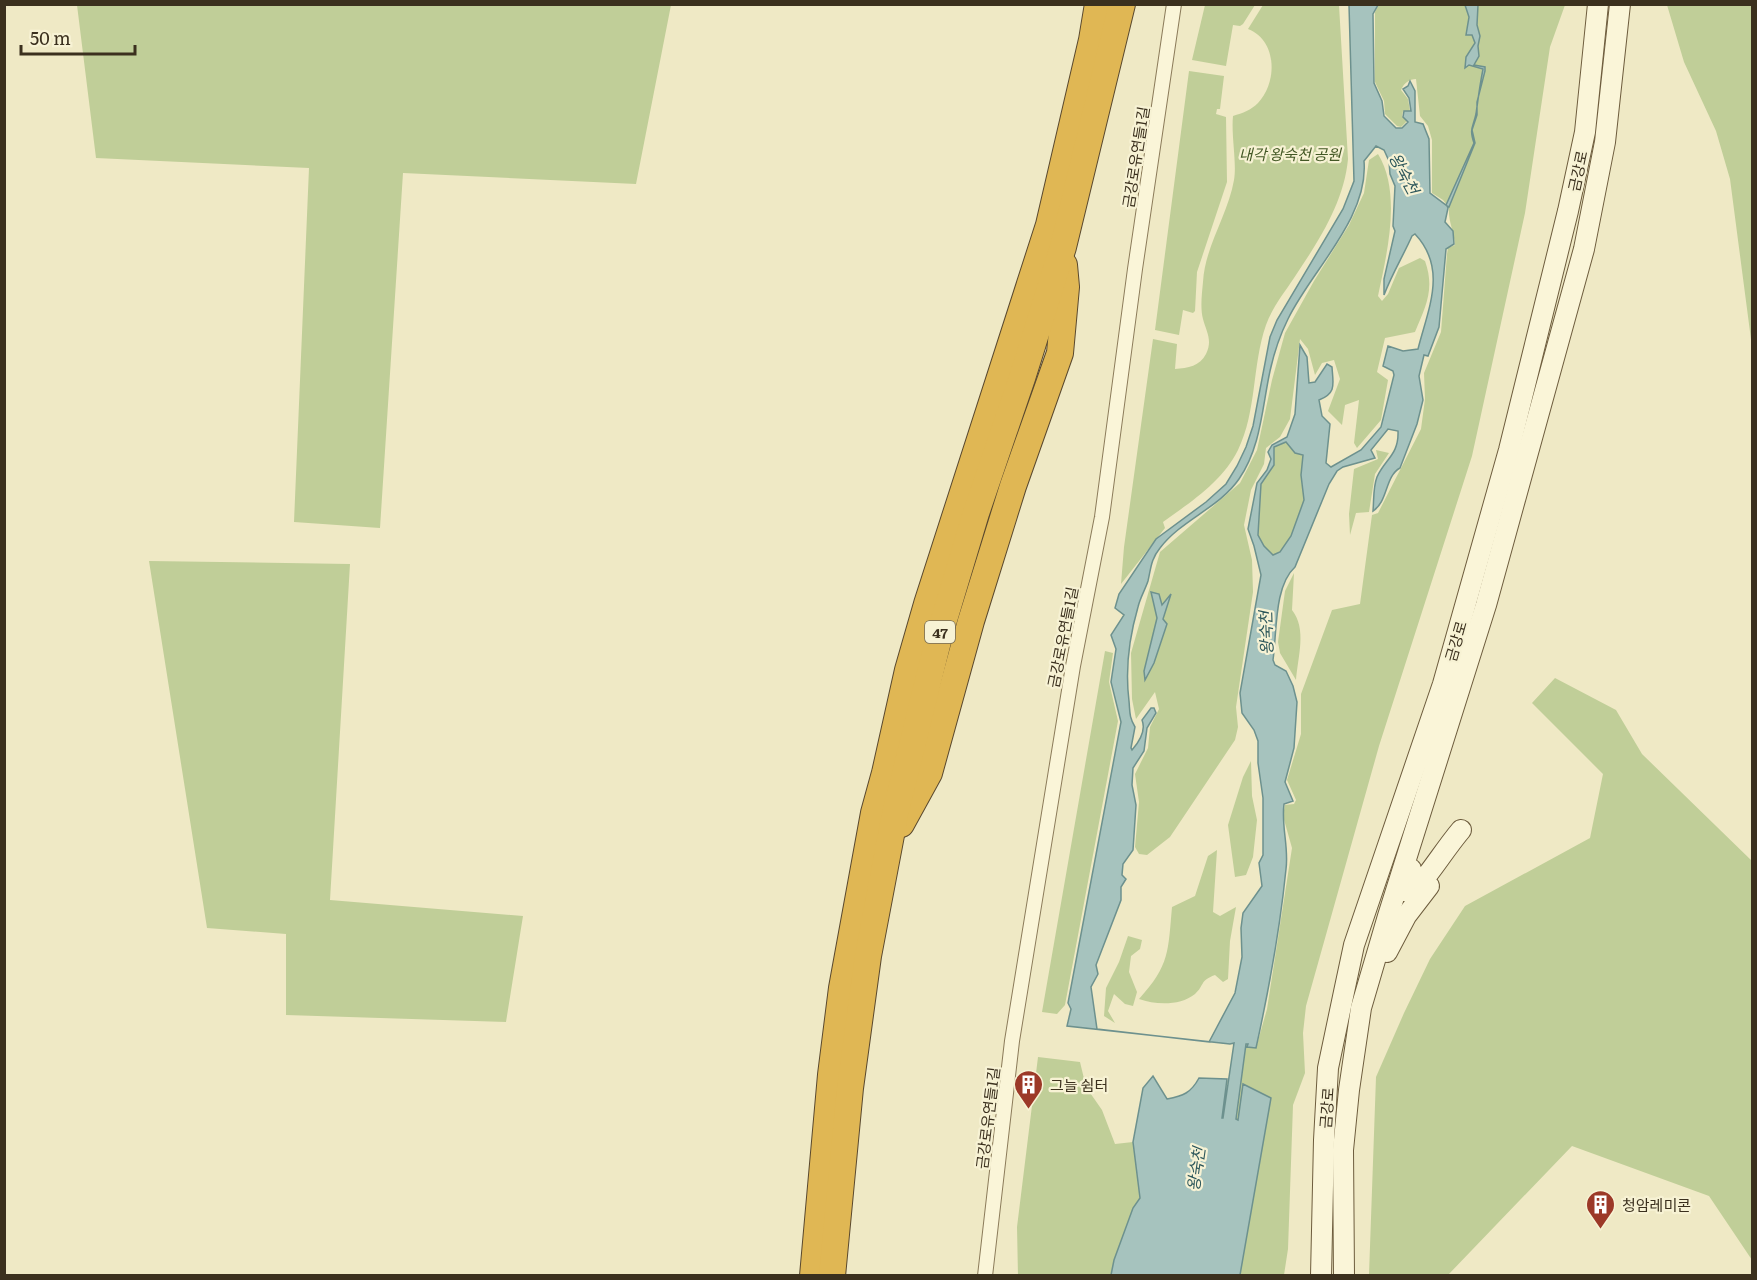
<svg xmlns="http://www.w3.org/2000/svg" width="1757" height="1280" viewBox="0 0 1757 1280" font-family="Literata,'Noto Sans KR',serif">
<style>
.green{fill:#c0ce98}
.water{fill:#a6c3be;stroke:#6d918e;stroke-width:1.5;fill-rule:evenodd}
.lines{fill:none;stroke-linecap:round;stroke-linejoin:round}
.street-casing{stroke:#8b7b5a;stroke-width:16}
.secondary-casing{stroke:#6d5c3d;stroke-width:22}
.highway-casing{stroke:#59482e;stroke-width:28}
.street{stroke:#faf5d8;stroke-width:14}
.secondary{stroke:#faf5d8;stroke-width:20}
.highway{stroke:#e0b754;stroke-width:26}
.labels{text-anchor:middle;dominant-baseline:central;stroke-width:4.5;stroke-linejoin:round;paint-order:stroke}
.shield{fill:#f7f2d4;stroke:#736a55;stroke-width:1.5}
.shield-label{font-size:14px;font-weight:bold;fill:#3b301e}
.park-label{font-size:15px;font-style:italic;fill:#435825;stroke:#f7f2d4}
.street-label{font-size:15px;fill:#3b301e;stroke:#f7f2d4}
.poi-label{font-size:15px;fill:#3b301e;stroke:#f7f2d4;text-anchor:start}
.water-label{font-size:16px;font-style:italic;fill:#2d575b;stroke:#f7f2d4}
</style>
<rect width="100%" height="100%" fill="#efe9c5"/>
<g class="green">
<path d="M1379,4L1565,5L1550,47L1525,213L1472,456L1379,746L1306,1006L1303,1033L1305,1073L1293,1105L1288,1249L1284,1275H1240L1270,1098L1236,1120L1246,1044H1248L1247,1047L1256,1048L1267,1009L1292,848L1283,816L1285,805L1294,804L1296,800L1287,780L1301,734V694L1332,610L1360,604L1372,515L1378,513L1421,429L1425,399L1424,373L1441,332L1447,254L1448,248L1455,245C1454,231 1448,221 1449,208L1443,200L1432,193V140L1428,126L1420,116L1416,79C1409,79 1404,83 1401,90L1408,99L1410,111H1403L1402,116L1407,121L1401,127L1397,126L1385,114L1384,101L1375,82V12Z"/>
<path d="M77,5H671L636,184L403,173L380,528L294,522L309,168L96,158Z"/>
<path d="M1205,5H1255L1243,24L1240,26L1233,25L1226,66L1192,60Z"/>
<path d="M1263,5H1339L1348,159C1344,203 1318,242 1294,278C1284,293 1272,308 1266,325C1252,365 1257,411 1238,450C1223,481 1191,502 1163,522L1165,528L1121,584L1124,547L1153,339L1177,344L1175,369C1188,368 1200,366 1206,354C1213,340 1206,331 1203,319C1200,308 1202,293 1203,282C1205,246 1228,215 1234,180C1237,163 1231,136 1233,116C1243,113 1251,110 1258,103C1278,82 1277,40 1248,29Z"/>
<path d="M1667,5H1752V347L1730,179L1716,131L1684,62Z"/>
<path d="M1189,71L1224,76L1220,109H1217L1216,114L1226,117L1227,182L1197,272L1195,311L1193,313L1183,310L1179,335L1155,330Z"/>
<path d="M1378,154C1402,193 1387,253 1378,296L1382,301L1388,294L1399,268L1420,258L1425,261C1435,289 1426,306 1415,332L1385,338L1377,372L1388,380L1381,420L1357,448L1354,443L1359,400L1345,405L1342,425L1328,411L1340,379L1334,360L1322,363L1315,375L1308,349L1300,339L1290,419L1280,437L1266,448L1264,464L1251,490L1244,525L1252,560L1253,592L1236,707L1238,727L1235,740L1170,837L1147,855L1139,854L1135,847L1139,802L1135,774L1148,748L1150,727L1159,709L1155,692L1136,719L1132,699L1131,653L1160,552L1240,483L1257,450L1272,380L1285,333L1314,281L1349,225L1364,193L1369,160Z"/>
<path d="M1286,441L1295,453L1304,455L1301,475L1304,500L1291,536L1280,552L1273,555L1264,546L1258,535L1261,484L1273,465L1274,447Z"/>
<path d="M1376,450L1389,453L1375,474L1369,512L1356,513L1350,535L1349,514L1354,469L1378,459Z"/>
<path d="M149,561L350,564L330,900L523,916L506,1022L286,1015V934L207,928Z"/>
<path d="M1294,573L1292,610C1307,629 1298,656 1296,680L1280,653L1278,642L1285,591Z"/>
<path d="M1105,651L1113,653L1109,682L1118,721L1065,1005L1057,1014L1042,1012Z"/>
<path d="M1555,678L1616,710L1642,754L1752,861V1260L1709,1196L1572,1146L1448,1275H1369L1376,1077L1404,1013L1430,959L1465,906L1590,838L1603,774L1532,703Z"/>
<path d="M1251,761L1252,796L1257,820L1253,857L1246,875L1235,877L1228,825L1243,777Z"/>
<path d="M1217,850L1213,912L1220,916L1236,907L1230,941L1228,979L1223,982L1215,975C1199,981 1205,985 1195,994C1180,1006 1156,1005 1139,999C1170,965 1168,951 1172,907L1195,896L1208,856Z"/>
<path d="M1128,936L1142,940L1140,949L1131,956L1129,972L1137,992L1133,1006L1125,1004L1114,994L1108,1011L1115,1023L1104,1016L1106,988L1119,962Z"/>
<path d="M1038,1057L1080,1062L1086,1087L1102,1110L1115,1144L1133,1142L1140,1198L1133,1208L1114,1260L1111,1275L1018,1276L1017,1227Z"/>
</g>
<g class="water">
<path d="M1349,5H1378L1373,14L1374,83L1382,101L1384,116L1396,128H1402L1408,122L1403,117L1404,111H1411L1409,98L1403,89L1408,86L1410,81L1415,91V122L1423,124L1429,139L1430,193L1446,205L1474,143C1469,128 1473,128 1476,114C1478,99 1480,84 1483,69L1469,65L1465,68L1466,57L1475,43L1472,35H1466L1469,17L1465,5H1478L1477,25L1480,36L1478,46L1479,56L1474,65L1485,67V71L1477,102V115L1472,130L1475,143L1449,207L1447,206L1448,208L1445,222L1453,231L1454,244L1446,249L1439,327L1428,356L1424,355L1419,376L1423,400L1417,424L1400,468C1385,476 1388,502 1373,511C1374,500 1373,487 1377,477C1385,459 1399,455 1398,431L1388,429L1371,450L1375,458L1343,467L1337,471L1329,484L1295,567C1274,586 1277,632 1273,660L1275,665L1286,671L1293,686L1297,702L1294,748L1285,782L1293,801L1284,804C1281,826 1289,847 1286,869C1280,929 1269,989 1256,1048L1247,1047L1248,1044H1246L1236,1119L1238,1120L1243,1084L1271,1098L1240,1275H1111L1114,1260L1133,1208L1140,1198L1133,1142L1143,1088L1153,1076L1167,1099C1183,1096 1191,1093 1199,1078L1227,1079L1222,1118H1223L1234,1043L1230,1044L1067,1026L1071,1009L1068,1003L1121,722L1111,682L1116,649L1111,635L1124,615L1115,608L1119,594L1156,539L1206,502L1226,484L1237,466L1246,447L1253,426L1270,337L1277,320L1343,209L1354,181ZM1376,146L1384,150L1389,161L1390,174L1395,186L1393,226L1395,231L1384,279V295C1392,274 1403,256 1412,236L1415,234C1448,269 1428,309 1418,349L1403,351L1388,346L1383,366L1393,371L1394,375L1381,427L1361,450L1331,467L1326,463L1330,424L1322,416L1319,400C1337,393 1333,384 1332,367L1327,364L1315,382L1309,383L1307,357L1300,345L1295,414L1287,437L1272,445L1268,452L1271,459L1267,470L1257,483L1248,529L1254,546L1261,575L1240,693L1242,713L1254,730L1258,741V763L1263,798V855L1259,863L1262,886L1243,913L1241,928L1242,957L1235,993L1209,1042L1097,1029L1091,987L1098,974L1096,965L1121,900V887L1126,879L1122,875L1123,864L1133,850L1136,805L1132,785L1133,768L1144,751L1147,728L1156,713L1154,708H1151L1142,720C1146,730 1139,742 1132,750L1131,748L1135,727C1129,717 1130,712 1129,701C1125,669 1129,638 1138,607C1140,598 1145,590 1148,581C1151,568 1151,559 1160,548C1181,520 1219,508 1239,479C1261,447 1262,408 1270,371C1274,353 1280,335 1288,319C1311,271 1369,218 1364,161ZM1286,442L1295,453L1303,455L1301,475L1304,500L1291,536L1280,552L1273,555L1264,546L1258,535L1261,484L1274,465V447Z"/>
<path d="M1151,592L1159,594L1162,605L1171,594L1163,619L1167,624L1154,663L1145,680L1144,671L1157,618Z"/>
</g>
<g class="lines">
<defs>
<path id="street" d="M985,1276L1012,1041L1073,666L1102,517L1135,269L1174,4"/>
<g id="secondary">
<path d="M1411,869L1405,891L1413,892C1431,873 1444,850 1461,830"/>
<path d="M1387,952L1406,916L1429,886"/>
<path d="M1321,1276L1324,1140L1328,1068L1344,992L1354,945L1443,684L1509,450L1568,211L1585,132L1598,4"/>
<path d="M1344,1276L1343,1150L1349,1090L1361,1008L1388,916L1486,605L1584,249L1605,142L1620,4"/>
</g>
<g id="highway">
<path d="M901,824L929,773L971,621L1013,486L1060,353L1066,287L1064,265"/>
<path d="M813,1276L831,1075L842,988L874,813L885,773L908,670L927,604L1049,225L1092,40L1098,4"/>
<path d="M832,1276L850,1088L868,956L895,814L940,633L976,513L1022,378L1063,247L1122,4"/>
</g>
</defs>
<use href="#street" class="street-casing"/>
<use href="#secondary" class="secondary-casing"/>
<use href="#highway" class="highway-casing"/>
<use href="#street" class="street"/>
<use href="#secondary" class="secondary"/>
<use href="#highway" class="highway"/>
</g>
<defs>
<symbol id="building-pin" viewBox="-11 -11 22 30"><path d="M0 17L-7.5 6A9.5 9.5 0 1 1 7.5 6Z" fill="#9c3928" stroke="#f7f2d4"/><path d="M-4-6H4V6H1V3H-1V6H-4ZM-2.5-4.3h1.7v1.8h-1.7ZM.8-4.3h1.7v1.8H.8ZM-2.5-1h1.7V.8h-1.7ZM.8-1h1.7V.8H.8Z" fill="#fff"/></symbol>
</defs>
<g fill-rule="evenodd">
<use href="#building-pin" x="1012" y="1068" width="33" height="45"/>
<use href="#building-pin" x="1584" y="1188" width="33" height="45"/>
</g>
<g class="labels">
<rect class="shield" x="925" y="621" width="30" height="22" rx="4.5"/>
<g class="shield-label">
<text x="940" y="632">47</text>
</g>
<g class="park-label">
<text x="1290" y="153">내각 왕숙천 공원</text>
</g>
<g class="street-label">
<text transform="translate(1135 157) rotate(-81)">금강로유연들1길</text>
<text transform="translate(1577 171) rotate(-78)">금강로</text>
<text transform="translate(1062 637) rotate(-79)">금강로유연들1길</text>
<text transform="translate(1455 641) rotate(-74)">금강로</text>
<text transform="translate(1326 1108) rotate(-86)">금강로</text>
<text transform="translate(987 1118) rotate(-83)">금강로유연들1길</text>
</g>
<g class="poi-label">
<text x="1050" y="1084">그늘 쉼터</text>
<text x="1622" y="1204">청암레미콘</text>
</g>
<g class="water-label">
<text transform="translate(1405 173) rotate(62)">왕숙천</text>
<text transform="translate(1265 633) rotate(-92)">왕숙천</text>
<text transform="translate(1195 1169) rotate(-82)">왕숙천</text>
</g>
</g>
<rect width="1757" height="1280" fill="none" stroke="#3b301e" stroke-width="12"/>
<path d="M21 45v9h114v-9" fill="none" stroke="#3b301e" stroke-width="3"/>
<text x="30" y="45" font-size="18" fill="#3b301e" stroke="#f7f2d4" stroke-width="4.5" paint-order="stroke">50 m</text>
</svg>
